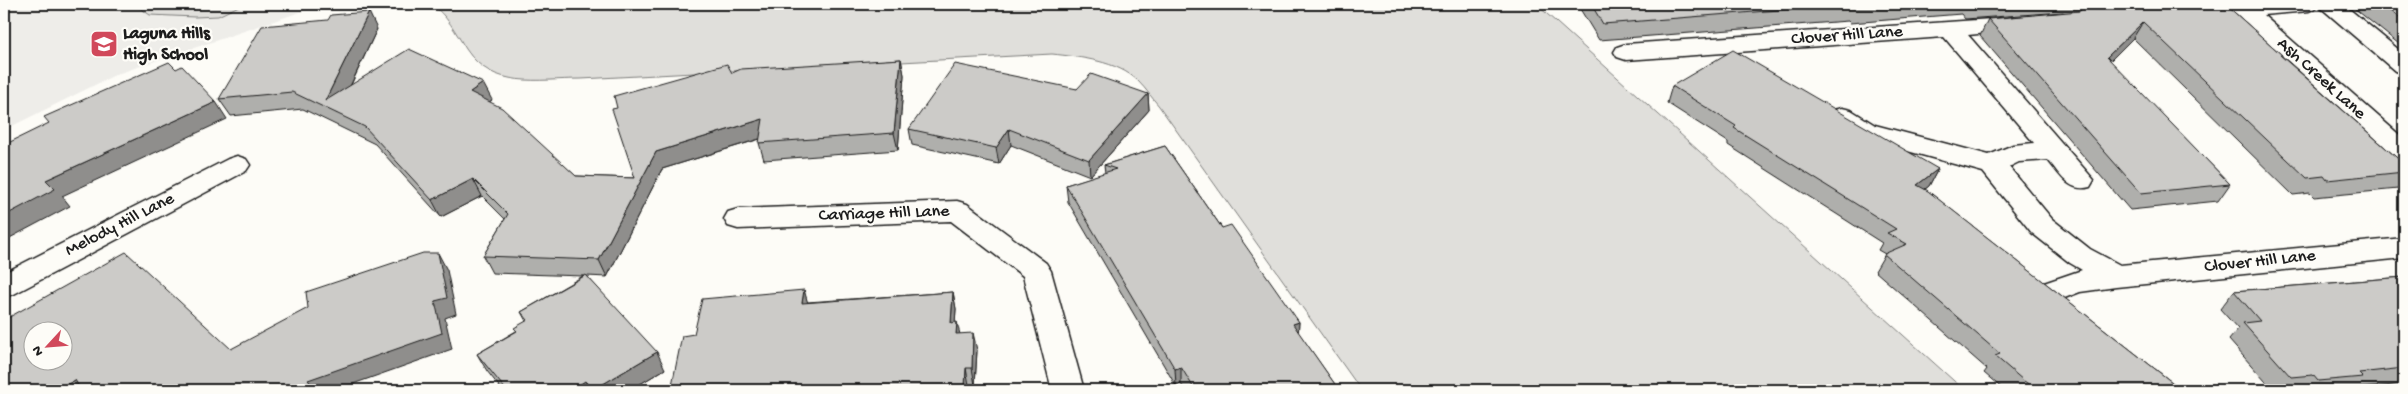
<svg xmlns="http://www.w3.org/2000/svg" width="2408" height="394" viewBox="0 0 2408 394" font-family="'Gochi Hand',sans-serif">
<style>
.built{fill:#eeede9}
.green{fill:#e0dfdb;stroke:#7e7e7c}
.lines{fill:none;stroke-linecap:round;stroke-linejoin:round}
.street-casing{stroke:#1c1c1c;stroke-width:3}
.street{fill:#fdfcf7;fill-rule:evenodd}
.wall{fill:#afafac;stroke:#1c1c1c}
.shaded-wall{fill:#8f8e8c;stroke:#1c1c1c}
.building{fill:#cccbc8;stroke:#1c1c1c;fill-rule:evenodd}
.labels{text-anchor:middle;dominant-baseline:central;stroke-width:4.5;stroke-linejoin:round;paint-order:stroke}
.poi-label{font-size:18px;font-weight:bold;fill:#1c1c1c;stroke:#fdfcf7;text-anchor:start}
.street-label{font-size:18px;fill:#1c1c1c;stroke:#fdfcf7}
</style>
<rect width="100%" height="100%" fill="#fdfcf7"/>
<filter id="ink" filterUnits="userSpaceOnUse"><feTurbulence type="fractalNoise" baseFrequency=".02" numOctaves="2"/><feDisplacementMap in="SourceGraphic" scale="10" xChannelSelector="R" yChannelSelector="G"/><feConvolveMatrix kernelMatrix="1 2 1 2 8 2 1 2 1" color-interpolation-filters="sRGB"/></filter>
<g filter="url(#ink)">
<path class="built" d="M4,4H324L117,74L4,130Z"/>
<g class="green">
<path d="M134,4H243L218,16L195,17L150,15Z"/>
<path d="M431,4H573L576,6L580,4H1536L1964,390H1361L1159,106C1152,98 1146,89 1138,81C1118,61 1080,57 1052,54L581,79C538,79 493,90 466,49C456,33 447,15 431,4Z"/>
</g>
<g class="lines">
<defs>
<g id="street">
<path d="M2225,4H2343L2404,54V74L2395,71L2319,6L2309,11L2263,15L2404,139V162L2395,159Z"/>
<path d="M2021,17L2029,19L2033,24L2029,29L1968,35L2094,180L2090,187C2069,193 2060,174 2048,160L2019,162L2009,167L2052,219L2090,249L2120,265L2404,238V258L2116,287L2080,292L2054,302L2044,299L2039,291L2044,283L2082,270L2070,263L2032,233L1983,172L1857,137L1833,122L1829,116L1833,110L1842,108L1851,110L1875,125L1989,155L2013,145L2034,143L1944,37L1626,60L1617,57L1614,52L1617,47L1626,44Z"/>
<path d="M237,156L246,159L250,165L246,171L14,294L4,297V273L228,159Z"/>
<path d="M957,201L967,204L1046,263L1051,271L1084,390H1052L1023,276L951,221L738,229L728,226L724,219L728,212L738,209Z"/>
</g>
</defs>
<use href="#street" class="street-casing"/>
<use href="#street" class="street"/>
</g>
<g class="wall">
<path d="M1577,4H2225L2282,55V56L2404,164V182L2398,189L2314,197L2310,193L2293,195L2133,38L2110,61L2230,184L2218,201L2130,210L1980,36L1988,19L2065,13L2063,12L1965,19L1961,14L1850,23L1848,21L1599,40Z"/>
<path d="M2349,4H2404V48Z"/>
<path d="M377,29L351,85L492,100L489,102L576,176L635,178L732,73L901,59L904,75L898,150L764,160L759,143L760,139L662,169L607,277L587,276L665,369L630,390H502L487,371L477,354L516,331L526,321L521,312L583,276L492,273L483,256L505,219L482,196L441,217L375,144L303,109L231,116L219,99Z"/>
<path d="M1672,86L1938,169L1929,186L1925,189L2182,390H2004L1984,373L1987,369L1875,271L1885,254L1878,250L1882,243L1728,145V142L1667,103Z"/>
<path d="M1077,89L1148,94L1149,110L1090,176L1011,145L999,164L912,145L909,129Z"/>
<path d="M1165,146L1222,228L1299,322L1298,332L1339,390H1185L1181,384L1176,386L1068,202L1066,185L1105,173L1104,165Z"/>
<path d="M2404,277V384L2352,389L2351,390H2273L2229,340L2238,329L2220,309L2234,291Z"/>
<path d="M804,290L807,302L953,292L956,309L955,322L960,334L977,350L975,385H969V390H671Z"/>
</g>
<g class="shaded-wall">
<path d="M369,12L377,29L337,114L325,101Z"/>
<path d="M2143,22L2133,38L2097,74L2107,57Z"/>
<path d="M901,59L904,75L898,150L894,133Z"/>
<path d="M483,83L492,100L478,109L470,92Z"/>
<path d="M1148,94L1149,110L1090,176L1089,160Z"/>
<path d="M216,102L227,119L62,196L70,206L4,241V216L46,180Z"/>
<path d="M763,119L769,136L662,169L607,277L599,260L656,152Z"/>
<path d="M1009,129L1011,145L999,164L996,148Z"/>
<path d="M1938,169L1929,186L1908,202L1917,185Z"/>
<path d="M473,179L482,196L441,217L432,200Z"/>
<path d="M438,253L447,270L456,314L445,318L452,349L336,390H316L308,380L435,301Z"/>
<path d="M804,290L809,307L802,303Z"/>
<path d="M953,292L956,309L954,340L951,323Z"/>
<path d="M957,322L961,339L956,334Z"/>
<path d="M1299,322L1298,339L1293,324Z"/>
<path d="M973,333L977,350L975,385L972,368Z"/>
<path d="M657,352L665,369L630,390H593Z"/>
<path d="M1181,367V384L1176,386L1175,369Z"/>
<path d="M966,368L969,385V390H966L965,387Z"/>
<path d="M75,380L85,390H57Z"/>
<path d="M585,381L590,390H574L573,389Z"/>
<path d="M2047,384L2043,390H2036V389Z"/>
<path d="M570,385L573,390H562Z"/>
</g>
<g class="building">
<path d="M1591,4H1887L1857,6L1855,4L1603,24Z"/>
<path d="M2086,4H2225L2282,55H2280L2404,164V172L2327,180L2324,176L2307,178L2143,22L2107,57L2230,184L2141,193L1988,19L2080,11Z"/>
<path d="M2382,4H2404V21Z"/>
<path d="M369,12L325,101L409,49L483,83L470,92L502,108L576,176L635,178L612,109L617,108L614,96L727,64L732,73L741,69L901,59L894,133L759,143L763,119L656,152L599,260L483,256L508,214L473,179L432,200L365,127L292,92L219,99L262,26L328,20L331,15Z"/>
<path d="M1733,50L1938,169L1917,185L1928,191L2182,390H2056L2047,384L2036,389L2024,381L1995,356L2000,354L1884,254L1907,244L1887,233L1896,229L1734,128L1736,126L1672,86Z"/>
<path d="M169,62L176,69L182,66L216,102L46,180L55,189L4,216V145L49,123L44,117Z"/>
<path d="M955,64L1077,89L1091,74L1148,94L1089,160L1009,129L996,148L909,129Z"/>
<path d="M1165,146L1222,228L1231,225L1299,322L1293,324L1339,390H1195L1181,367L1175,369L1066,185L1116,169L1104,165Z"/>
<path d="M126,252L231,349L308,308L306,292L423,253H438L447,298L435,301L442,333L308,380L316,390H81L75,380L57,390H4V320ZM32,332H62V362H32Z"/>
<path d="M586,275L657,352L593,390L585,381L573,389L570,385L562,390H506L477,354L517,331L514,328L528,320L521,312Z"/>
<path d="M2404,277V368L2359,373L2363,377L2318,381L2313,375L2291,377L2243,323L2260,321L2234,291Z"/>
<path d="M804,290L802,303L953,292L951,323L957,322L956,334L973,333L972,368H966L965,387L918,390H823L824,386L778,390H671L682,336L694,334L702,299Z"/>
</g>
</g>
<defs>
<symbol id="school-square" viewBox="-11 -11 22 22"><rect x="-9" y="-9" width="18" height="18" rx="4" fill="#d1495b" stroke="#fdfcf7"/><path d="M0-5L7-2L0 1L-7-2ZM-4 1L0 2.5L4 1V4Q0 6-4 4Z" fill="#fff"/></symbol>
</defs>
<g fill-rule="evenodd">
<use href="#school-square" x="88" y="28" width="32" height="32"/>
</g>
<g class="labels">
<g class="poi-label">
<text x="123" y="34">Laguna Hills<tspan x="123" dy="21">High School</tspan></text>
</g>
<g class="street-label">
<text transform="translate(1847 36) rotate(-4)">Clover Hill Lane</text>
<text transform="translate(2321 79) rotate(42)">Ash Creek Lane</text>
<text transform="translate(884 214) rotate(-2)">Carriage Hill Lane</text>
<text transform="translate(120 225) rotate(-27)">Melody Hill Lane</text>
<text transform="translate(2260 262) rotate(-6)">Clover Hill Lane</text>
</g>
</g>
<rect width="2408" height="394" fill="none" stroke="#fdfcf7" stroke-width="20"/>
<rect x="10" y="10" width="2388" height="374" fill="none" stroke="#1c1c1c" stroke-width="2" filter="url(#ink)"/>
<g transform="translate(48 346) rotate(244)"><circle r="24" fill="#fdfcf7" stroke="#a3a29f"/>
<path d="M0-4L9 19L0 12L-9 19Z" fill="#d1495b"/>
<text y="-8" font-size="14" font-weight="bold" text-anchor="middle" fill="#1c1c1c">N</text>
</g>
</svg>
